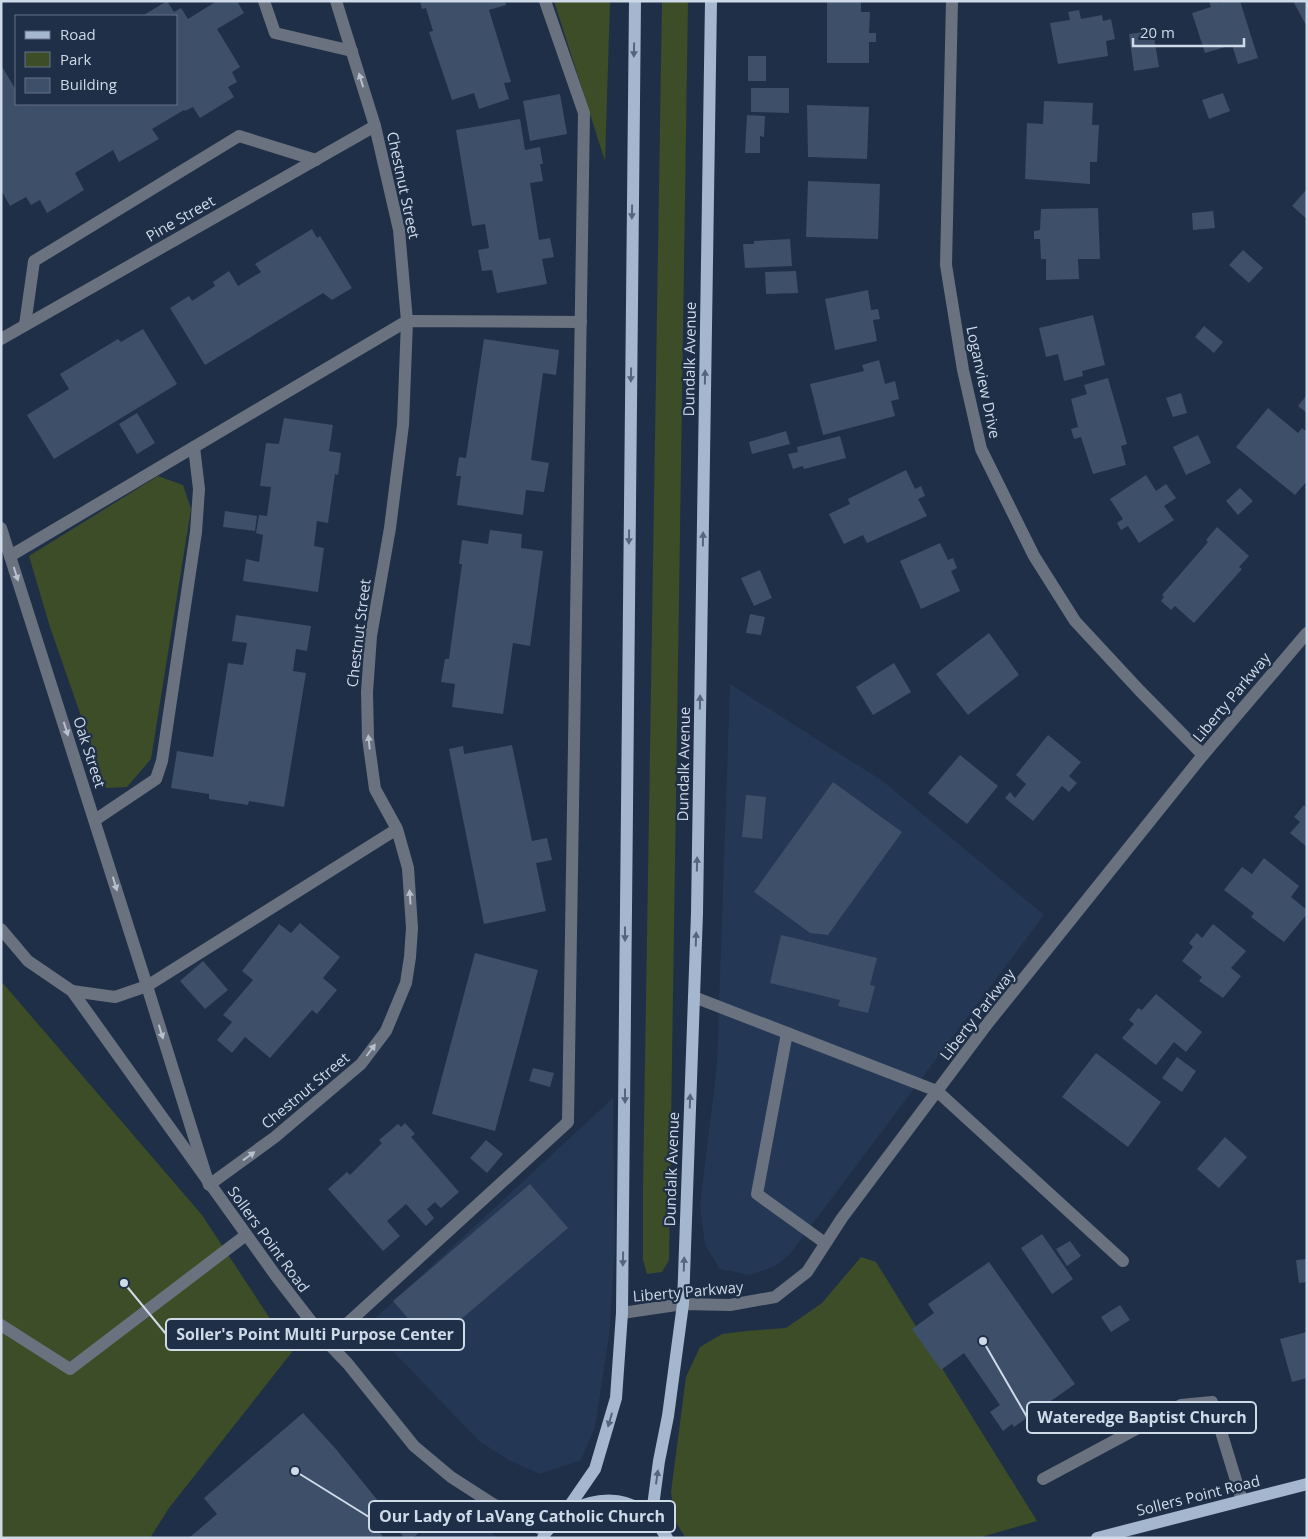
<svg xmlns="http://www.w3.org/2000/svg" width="1308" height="1539" viewBox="0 0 1308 1539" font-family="'Open Sans',sans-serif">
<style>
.built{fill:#243755}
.green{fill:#3d4d28}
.building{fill:#3e4f69}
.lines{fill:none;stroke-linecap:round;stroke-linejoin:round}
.minor{stroke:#6a727f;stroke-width:12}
.major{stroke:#a5b6cf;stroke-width:12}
.oneway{fill:#55657d}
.oneway2{fill:#b6c0ce}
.labels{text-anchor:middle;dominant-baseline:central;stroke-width:4.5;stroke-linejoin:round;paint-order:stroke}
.street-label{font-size:15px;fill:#cfdae9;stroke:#1f2f47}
.leader{fill:none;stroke:#cfdae9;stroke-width:2}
.callout-dot{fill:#cfdae9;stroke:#1f2f47;stroke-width:2}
.callout{fill:#1f2f47;stroke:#cfdae9;stroke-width:2}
.callout-label{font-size:16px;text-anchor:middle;font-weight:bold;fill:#cfdae9}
</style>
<rect width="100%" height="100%" fill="#1f2f47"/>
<g class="built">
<path d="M730,684L884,782L1044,915L790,1254L775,1266L750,1275L720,1269L705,1245L700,1206L717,1064Z"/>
<path d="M613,1098L615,1249L609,1336L595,1427L581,1460L540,1474L510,1461L479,1441L368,1325Z"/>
<path d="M451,1507L499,1538H416L432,1523L444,1510Z"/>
</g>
<g class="green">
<path d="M554,1H610L605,161Z"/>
<path d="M662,1H688L669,1260L662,1272L647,1274L643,1260V1187Z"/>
<path d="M158,476L183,485L191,509L151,759L127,787L106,788L50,627L29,556Z"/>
<path d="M1,981L202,1215L292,1352L169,1508L150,1538H1Z"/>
<path d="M861,1257L876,1262L1037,1521L978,1538H686L676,1523L671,1492L686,1377L700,1347L722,1334L746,1331L786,1328L822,1303Z"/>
</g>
<g class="building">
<path d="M167,1L174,12L181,8L188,19L217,1H237L244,13L217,29L240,67L232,72L237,82L228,87L234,97L200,118L193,107L185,111L184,110L152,129L159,139L119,162L113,150L75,173L84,190L47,213L40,200L31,205L26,197L10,206L1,190V65L16,90V104H25L26,106L30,104H176V16H142Z"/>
<path d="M420,1H505L506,5L489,10L511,82L504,83L509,99L479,109L474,93L452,100L429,32L433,31L426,8L422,9Z"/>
<path d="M827,1H861V12H870L869,33H876V42H869V63H827Z"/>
<path d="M1209,1H1220V3L1227,1H1240L1258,58L1238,64L1232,45L1205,53L1192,13L1211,7Z"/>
<path d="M1293,1H1307V27Z"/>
<path d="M1079,10L1081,19L1102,15L1103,21L1111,19L1115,39L1106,41L1108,56L1058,64L1050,23L1070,20L1068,12Z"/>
<path d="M1153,31L1159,67L1134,71L1129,34Z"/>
<rect x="748" y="56" width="18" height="25"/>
<path d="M751,88H789V113L751,112Z"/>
<path d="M1223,93L1230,111L1209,119L1202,100Z"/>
<path d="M560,94L567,134L530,141L523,101Z"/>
<path d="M1044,101L1093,103L1092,125H1099L1097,162H1090V184L1025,179L1027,123L1043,124Z"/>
<path d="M807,105L869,107L867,159L808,157Z"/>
<path d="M747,115L765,116L764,137L760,136V153H745Z"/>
<path d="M520,119L525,150L540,147L543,164H540L543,181L530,183L539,240L550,238L554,257L542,259L547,284L497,293L492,270L482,271L478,250L489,248L485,224L472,226L456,130Z"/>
<path d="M808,181L880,184L878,239L806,237Z"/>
<path d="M1307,189V219L1292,206Z"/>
<path d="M1098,208L1100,259H1078L1079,279L1046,280V259H1041L1040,239H1034V231L1040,230L1041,209Z"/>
<path d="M1213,211L1215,228L1193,230L1192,213Z"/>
<path d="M312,229L317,238L320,236L352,288L332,300L323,293L205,365L170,308L189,296L192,301L215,286L213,282L229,271L238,286L261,272L255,264Z"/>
<path d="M790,239L792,266L745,268L743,244H754V241Z"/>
<path d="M1243,250L1263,268L1249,283L1229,265Z"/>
<path d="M796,271L798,293L766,294L765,272Z"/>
<path d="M868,290L871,310L878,309L880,319L873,320L877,341L835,350L825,299Z"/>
<path d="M1093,315L1105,365L1082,371L1083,376L1064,381L1058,354L1046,357L1039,328Z"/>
<path d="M1204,326L1223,342L1214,353L1195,337Z"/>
<path d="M143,329L177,384L54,459L27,415L69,389L60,374L118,339L121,342Z"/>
<path d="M484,339L559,350L556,375L543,373L531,460L549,463L544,492L526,490L523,515L457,505L461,476H456L459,457L466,458Z"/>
<path d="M879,360L885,384L895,381L899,399L891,401L895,416L823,435L810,384L864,371L862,365Z"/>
<path d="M1108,378L1127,444L1121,446L1126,465L1093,474L1081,437L1074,439L1071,429L1078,427L1071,399L1087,394L1084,385Z"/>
<path d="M1181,393L1187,413L1173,417L1166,398Z"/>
<path d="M1307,395V413L1298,406Z"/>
<path d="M1268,408L1298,433L1302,428L1307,432V481L1295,495L1236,447Z"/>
<path d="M137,413L155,443L137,454L119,424Z"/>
<path d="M284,418L333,425L329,451L341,453L338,475L335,474L328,523L317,521L314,546L324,548L318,592L243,581L246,559L259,562L263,535L256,533L259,515L267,516L271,487L260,486L266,443L279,444Z"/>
<path d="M786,431L790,444L752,454L749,442Z"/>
<path d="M1198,435L1211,463L1186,475L1173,447Z"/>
<path d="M840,436L846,458L804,469L803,466L793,469L788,454L798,452L797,447Z"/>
<path d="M906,470L915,489L921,486L925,496L918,499L927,516L867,543L863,535L844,544L829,514L850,504L848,499Z"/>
<path d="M1146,475L1156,491L1166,484L1176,498L1164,506L1174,520L1139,543L1128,526L1121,530L1117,523L1123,519L1110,499Z"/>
<path d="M1240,488L1253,501L1238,515L1226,501Z"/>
<path d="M225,511L257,516L255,531L223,527Z"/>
<path d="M1217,527L1249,556L1239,567L1242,569L1194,623L1175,606L1171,610L1161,601L1164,597L1162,595L1208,542L1206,540Z"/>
<path d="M490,530L522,534L521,548L543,551L530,646L513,643L503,714L452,707L455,684L441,682L445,659H449L462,564H459L462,540L488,544Z"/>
<path d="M940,543L948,560L953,558L957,568L951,571L960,591L921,609L900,561Z"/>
<path d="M760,570L772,598L754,606L741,578Z"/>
<path d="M750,614L765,617L761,635L746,633Z"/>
<path d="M236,615L311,626L307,651L296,649L293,671L306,673L284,807L249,801L248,805L209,799V794L171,788L177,751L213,757L228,663L243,665L247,643L232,641Z"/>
<path d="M989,633L1019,675L968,715L936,674Z"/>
<path d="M894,663L911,692L873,715L856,687Z"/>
<path d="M1048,735L1081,762L1069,776L1077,783L1069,792L1062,786L1033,821L1005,798L1010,792L1015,798L1026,784L1016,775Z"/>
<path d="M512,745L532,841L547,838L552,860L536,863L546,911L484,924L449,749L463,746L464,754Z"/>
<path d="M960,755L998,786L967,824L928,793Z"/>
<path d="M833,782L902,832L828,935L810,933L754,892Z"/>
<path d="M746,795L766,797L762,839L742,837Z"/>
<path d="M1304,805L1307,808V847L1290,833L1300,822L1294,817Z"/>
<path d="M1264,858L1299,886L1291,897L1307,910V914L1284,942L1251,917L1254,913L1224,890L1242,867L1252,874Z"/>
<path d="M300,923L340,957L323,978L337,990L317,1014L312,1010L270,1058L245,1037L232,1053L217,1040L232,1022L223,1015L253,980L242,971L279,924L291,933Z"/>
<path d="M1213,924L1246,951L1231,968L1241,976L1223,998L1199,981L1202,977L1182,961L1193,947L1189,943L1197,933L1202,938Z"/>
<path d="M781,935L877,958L870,985L875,986L868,1013L838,1006L840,1000L770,983Z"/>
<path d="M475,953L538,970L495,1131L432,1114Z"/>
<path d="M203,961L228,990L205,1009L180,981Z"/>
<path d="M1156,994L1202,1032L1186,1052L1174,1042L1156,1065L1122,1038L1134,1024L1129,1020L1138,1008L1142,1010Z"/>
<path d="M1096,1053L1161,1102L1128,1147L1062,1097Z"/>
<path d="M1177,1057L1196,1071L1182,1092L1162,1078Z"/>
<path d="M533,1068L554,1073L550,1087L529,1081Z"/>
<path d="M405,1123L415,1134L411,1137L459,1192L441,1208L435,1202L427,1209L434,1218L426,1226L406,1204L387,1221L400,1236L383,1251L328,1189L347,1172L350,1175L382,1143L379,1140L398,1124L401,1127Z"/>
<path d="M1225,1137L1247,1157L1219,1188L1197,1169Z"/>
<path d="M486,1140L503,1154L487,1173L470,1158Z"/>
<path d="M530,1184L568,1228L431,1345L393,1301Z"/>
<path d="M1042,1234L1073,1279L1052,1294L1021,1248Z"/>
<path d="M1070,1241L1081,1256L1067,1266L1056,1249Z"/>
<path d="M1307,1259V1282L1299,1283L1296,1260Z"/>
<path d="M989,1262L1075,1384L1014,1427L1012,1424L1003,1431L990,1412L1000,1405L964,1353L941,1370L912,1329L934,1313L928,1304Z"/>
<path d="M1120,1305L1130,1320L1111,1332L1101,1317Z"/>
<path d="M1307,1332V1378L1292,1382L1280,1339Z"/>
<path d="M303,1413L335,1448L388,1513L374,1525L384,1538H189L217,1514L204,1498Z"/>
<path d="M416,1512L427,1526L413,1538H404L397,1528Z"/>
</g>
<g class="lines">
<g class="minor">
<path d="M264,1L275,33L352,51"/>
<path d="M336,1L375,126L399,230L407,321L403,425L390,528L371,636L367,692L368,738L375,789L397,829L408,868L412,928L410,957L406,983L386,1031L361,1064L275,1137L209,1185L147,986L397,829"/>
<path d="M952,1L946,265L963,370L981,449L1034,556L1075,621L1140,691L1203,755"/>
<path d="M25,325L34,261L239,136L316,160"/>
<path d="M1,339L375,126"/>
<path d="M1,528L147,986L115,997L72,991"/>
<path d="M10,556L194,447"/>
<path d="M95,820L156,779L162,761L196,532L199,489L194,447L407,321L581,322"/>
<path d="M1,929L28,961L72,991L276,1276L327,1342L348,1364L414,1446L451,1477L493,1504L546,1532"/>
<path d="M694,997L937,1091L1123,1261"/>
<path d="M787,1033L757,1194L825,1243"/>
<path d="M622,1313L683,1304L730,1305L775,1297L807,1272L842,1218L988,1023L1203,755L1307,633"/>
<path d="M1,1325L70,1369L246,1235"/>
<path d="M327,1342L568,1122L584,113L545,1"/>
<path d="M1043,1479L1181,1405L1212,1402L1242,1500"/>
</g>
<g class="major">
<path d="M568,1511C593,1499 619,1495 643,1511C649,1515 654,1520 658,1524"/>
<path d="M543,1538L546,1532L566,1511L595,1469L616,1398L622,1313L635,1"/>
<path d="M667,1538L658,1524L653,1506L659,1461L668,1416L683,1304L697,913L711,1"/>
<path d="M1097,1538L1307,1484"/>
</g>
</g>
<defs><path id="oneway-solid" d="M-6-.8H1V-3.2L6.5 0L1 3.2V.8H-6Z" transform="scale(1.25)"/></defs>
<g class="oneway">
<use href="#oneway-solid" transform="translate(634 50) rotate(91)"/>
<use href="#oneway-solid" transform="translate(632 212) rotate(91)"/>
<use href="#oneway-solid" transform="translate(631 375) rotate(91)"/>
<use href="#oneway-solid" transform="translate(705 377) rotate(-89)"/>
<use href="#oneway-solid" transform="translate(629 537) rotate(91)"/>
<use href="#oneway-solid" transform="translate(703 539) rotate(-89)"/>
<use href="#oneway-solid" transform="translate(700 702) rotate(-89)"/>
<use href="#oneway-solid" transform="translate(697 864) rotate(-89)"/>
<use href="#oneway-solid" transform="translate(625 934) rotate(90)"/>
<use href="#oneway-solid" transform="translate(696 939) rotate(-88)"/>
<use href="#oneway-solid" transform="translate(625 1096) rotate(90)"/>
<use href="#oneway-solid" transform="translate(690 1101) rotate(-88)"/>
<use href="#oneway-solid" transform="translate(623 1259) rotate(91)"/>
<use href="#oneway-solid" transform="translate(684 1264) rotate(-88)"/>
<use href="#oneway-solid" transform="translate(610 1420) rotate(106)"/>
<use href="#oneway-solid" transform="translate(657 1477) rotate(-82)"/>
</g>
<g class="oneway2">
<use href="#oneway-solid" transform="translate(361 80) rotate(-107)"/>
<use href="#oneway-solid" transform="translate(16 574) rotate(72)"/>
<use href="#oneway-solid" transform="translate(66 729) rotate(72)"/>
<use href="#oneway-solid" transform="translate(369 742) rotate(-96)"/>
<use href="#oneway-solid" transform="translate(115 884) rotate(73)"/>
<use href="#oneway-solid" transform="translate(410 897) rotate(-94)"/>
<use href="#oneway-solid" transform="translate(161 1032) rotate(73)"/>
<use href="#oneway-solid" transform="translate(371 1050) rotate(-53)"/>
<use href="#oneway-solid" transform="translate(249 1156) rotate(-36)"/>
</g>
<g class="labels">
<g class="street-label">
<text transform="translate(404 185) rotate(78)">Chestnut Street</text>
<text transform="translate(180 218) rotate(-30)">Pine Street</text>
<text transform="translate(689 359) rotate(-89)">Dundalk Avenue</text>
<text transform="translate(984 382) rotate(78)">Loganview Drive</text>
<text transform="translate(358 633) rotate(-83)">Chestnut Street</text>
<text transform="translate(1231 697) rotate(-50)">Liberty Parkway</text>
<text transform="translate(90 752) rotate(72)">Oak Street</text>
<text transform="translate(683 764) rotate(-89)">Dundalk Avenue</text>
<text transform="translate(977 1014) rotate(-52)">Liberty Parkway</text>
<text transform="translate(305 1090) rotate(-40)">Chestnut Street</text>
<text transform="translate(671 1169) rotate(-88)">Dundalk Avenue</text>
<text transform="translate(269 1239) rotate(54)">Sollers Point Road</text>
<text transform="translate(688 1291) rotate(-5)">Liberty Parkway</text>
<text transform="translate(1198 1495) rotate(-14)">Sollers Point Road</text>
</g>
</g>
<path class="leader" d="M124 1283L166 1334M983 1341L1027 1417M295 1471L369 1517"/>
<g class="callout-dot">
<circle cx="124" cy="1283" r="5"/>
<circle cx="983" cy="1341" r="5"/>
<circle cx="295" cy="1471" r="5"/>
</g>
<g class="callout">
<rect x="166" y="1319" width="298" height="31" rx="5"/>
<rect x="1027" y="1402" width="229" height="31" rx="5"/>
<rect x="369" y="1501" width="306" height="31" rx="5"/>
</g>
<g class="callout-label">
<text x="315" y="1340">Soller's Point Multi Purpose Center</text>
<text x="1142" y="1423">Wateredge Baptist Church</text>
<text x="522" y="1522">Our Lady of LaVang Catholic Church</text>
</g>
<rect width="1308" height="1539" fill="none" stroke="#cfdae9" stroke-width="5"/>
<rect x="15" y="15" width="162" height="90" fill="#1f2f47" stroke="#657388"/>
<rect x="25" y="31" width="25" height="8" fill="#a5b6cf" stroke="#657388"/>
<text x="60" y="40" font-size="15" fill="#cfdae9">Road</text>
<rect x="25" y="52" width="25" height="15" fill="#3d4d28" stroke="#657388"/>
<text x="60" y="65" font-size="15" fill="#cfdae9">Park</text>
<rect x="25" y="78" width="25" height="15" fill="#3e4f69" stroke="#657388"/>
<text x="60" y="90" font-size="15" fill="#cfdae9">Building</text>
<path d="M1133 38v8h111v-8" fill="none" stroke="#cfdae9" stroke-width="2.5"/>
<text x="1140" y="38" font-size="15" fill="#cfdae9" stroke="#1f2f47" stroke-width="4" paint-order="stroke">20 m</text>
</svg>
